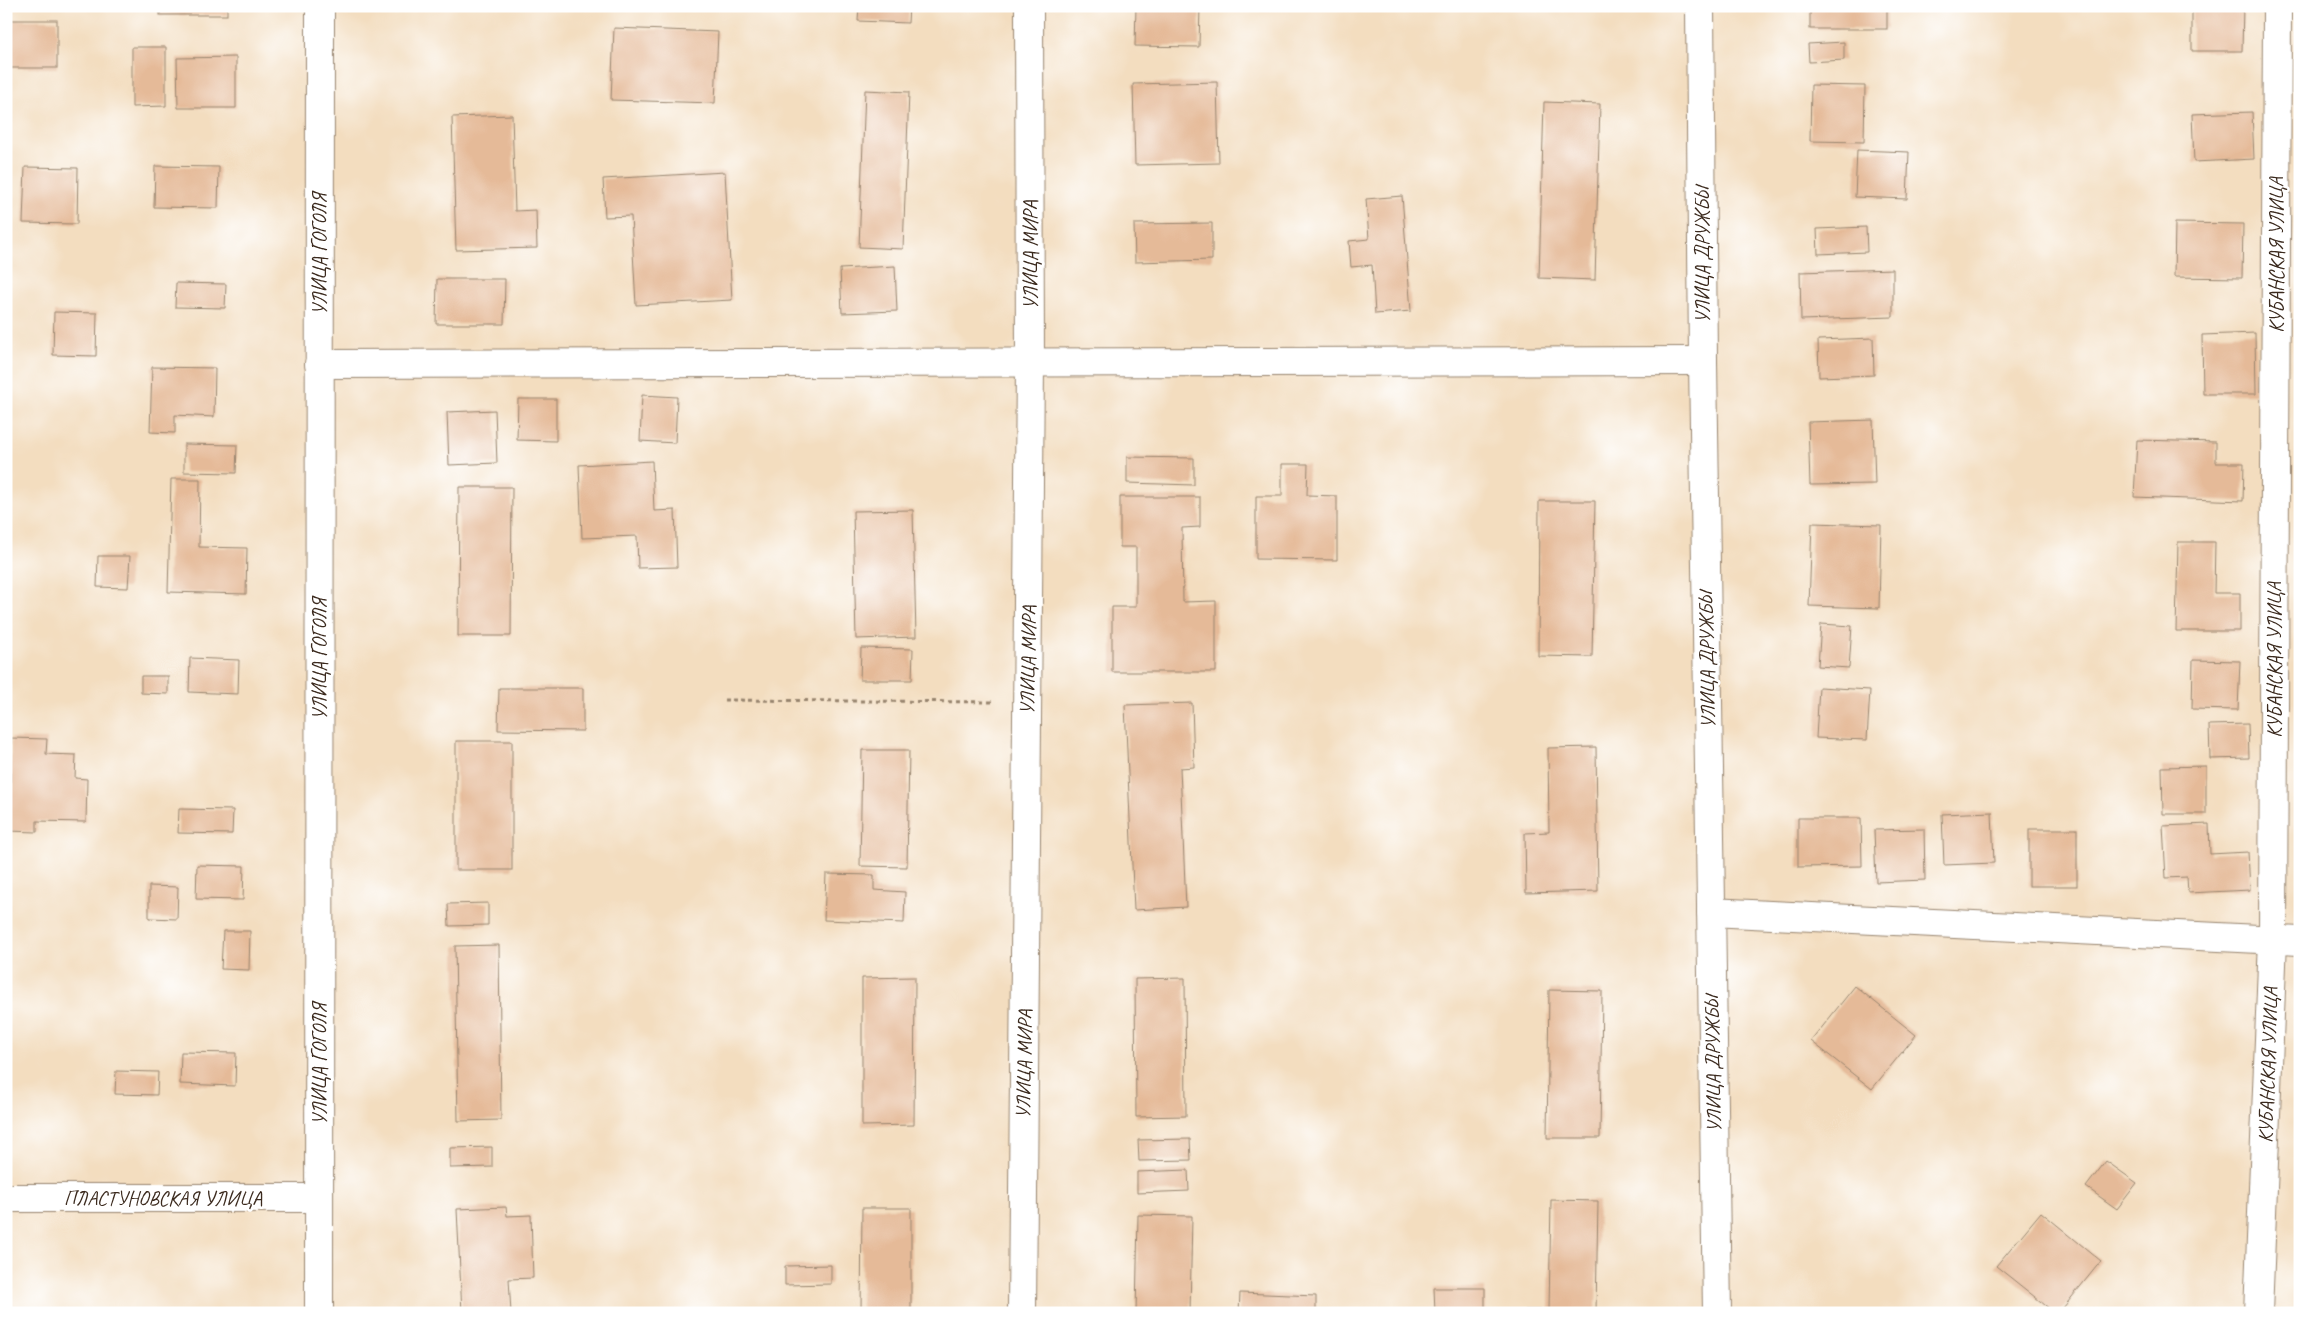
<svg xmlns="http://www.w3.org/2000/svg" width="2306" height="1319" viewBox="0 0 2306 1319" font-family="Caveat,sans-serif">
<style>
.building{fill:#e5ba98}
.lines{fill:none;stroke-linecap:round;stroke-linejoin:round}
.minor-casing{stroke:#97846e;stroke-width:30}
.path{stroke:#97846e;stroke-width:3;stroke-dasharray:4 4;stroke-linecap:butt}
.minor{stroke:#fff;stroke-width:28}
.labels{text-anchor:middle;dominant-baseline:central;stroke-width:5;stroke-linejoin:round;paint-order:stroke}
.street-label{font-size:20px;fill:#3b2a1e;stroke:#fff}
</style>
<rect width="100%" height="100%" fill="#fff"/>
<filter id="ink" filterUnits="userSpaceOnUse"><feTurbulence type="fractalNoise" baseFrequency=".02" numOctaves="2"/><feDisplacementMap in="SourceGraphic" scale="10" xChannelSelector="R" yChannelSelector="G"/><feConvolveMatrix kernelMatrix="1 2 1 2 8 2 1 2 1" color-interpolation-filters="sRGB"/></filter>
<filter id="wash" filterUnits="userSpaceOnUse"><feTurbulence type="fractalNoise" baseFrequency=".0096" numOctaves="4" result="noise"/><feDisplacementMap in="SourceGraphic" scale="20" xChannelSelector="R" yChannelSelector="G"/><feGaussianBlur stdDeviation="1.12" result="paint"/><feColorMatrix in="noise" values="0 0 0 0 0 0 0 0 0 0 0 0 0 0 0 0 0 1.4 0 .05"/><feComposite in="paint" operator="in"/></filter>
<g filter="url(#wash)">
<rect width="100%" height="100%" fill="#f3ddbf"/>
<g id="blocks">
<g class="building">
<rect x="160" y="6" width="67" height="9"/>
<path d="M859,6H909L908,23L858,21Z"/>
<path d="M1136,6H1200L1199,47L1135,46Z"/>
<rect x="1810" y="6" width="77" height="23"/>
<path d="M2192,6H2243L2242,51H2192Z"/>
<rect x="6" y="20" width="51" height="48"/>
<path d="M614,28L718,32L715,103L611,100Z"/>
<path d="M1844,42V60L1809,62L1808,44Z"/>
<path d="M132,47H166V106L132,107Z"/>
<path d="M236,57V108H178L177,58Z"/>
<path d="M1217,82L1219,163L1135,165L1133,84Z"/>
<path d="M1811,85L1865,86L1864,142L1810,141Z"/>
<path d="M865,90L909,92L903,249L859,247Z"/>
<path d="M1544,102L1600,104L1595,280L1539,278Z"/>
<path d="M2252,112L2254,159L2194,162L2192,114Z"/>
<path d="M512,115L515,211L536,210L537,248L456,250L452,117Z"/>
<path d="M1857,150L1909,152L1907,199L1855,197Z"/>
<path d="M155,166L219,167L218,208L154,207Z"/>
<path d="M25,167L78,168L77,224L23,223Z"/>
<path d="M725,172L732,300L636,305L631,216L605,217L603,179Z"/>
<path d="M1402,196L1411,311L1375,314L1372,265L1351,267L1349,241L1369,239L1366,199Z"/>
<path d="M1212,223V260L1135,262L1134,224Z"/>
<path d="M2175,223L2243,224L2242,278L2174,277Z"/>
<path d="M1866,227L1867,252L1818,254L1817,229Z"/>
<path d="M895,266L897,311L842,313L840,269Z"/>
<path d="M1893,269V317L1801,320L1800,272Z"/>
<path d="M437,279H505L504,324H436Z"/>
<path d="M176,283L226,284L225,308L175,307Z"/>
<path d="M54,312L97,313L96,356L53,355Z"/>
<path d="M2255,333L2256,394H2203L2202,335Z"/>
<path d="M1873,338L1874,375L1819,377L1818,340Z"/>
<path d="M152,367L215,368L214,417L175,415V433L150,432Z"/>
<path d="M642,395L677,397L675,443L640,441Z"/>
<path d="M518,399H556V441L517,440Z"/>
<path d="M495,410L497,463L449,465L447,412Z"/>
<path d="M1873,420L1875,484L1810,485L1808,422Z"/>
<path d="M2137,440L2216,442V463H2244L2243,501L2134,497Z"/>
<path d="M184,444L237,445L236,473L184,472Z"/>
<path d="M1127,457L1194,458V485L1127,483Z"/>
<path d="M652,461L654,511L675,510L677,567L638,568L637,536L582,538L579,465Z"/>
<path d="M1282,464H1308L1307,495L1337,496V560L1256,559V496H1282Z"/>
<path d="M171,479H200L199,547L247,548L246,594L168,592Z"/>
<path d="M459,487H512L511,636H458Z"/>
<path d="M1120,497H1200V527L1182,528L1183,602L1216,601V672H1112V607H1136V547H1120Z"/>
<path d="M1539,501H1595L1592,657L1538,656Z"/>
<path d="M913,510L916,637L856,639L853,511Z"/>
<path d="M1812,523L1881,525L1879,608L1809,606Z"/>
<path d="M2178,542H2215L2214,593H2240V631H2176Z"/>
<path d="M98,556H130L128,588L97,587Z"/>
<path d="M1821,624L1852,626L1849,668L1818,666Z"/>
<path d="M861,648L913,649L912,680H860Z"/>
<path d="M190,658L239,660L238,694L189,692Z"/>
<path d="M2193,660L2240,661L2238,710L2192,709Z"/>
<path d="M141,676H168V694L141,693Z"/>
<path d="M1819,687L1870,690L1867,740L1816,738Z"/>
<path d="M499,688H583V731L498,730Z"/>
<path d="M1192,703L1194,767L1180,768L1186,907L1134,910L1125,705Z"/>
<path d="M2248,724L2249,758L2210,759L2209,725Z"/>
<path d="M11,738L47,739L46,754L76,755L75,778L87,779L86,822L37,821V832L9,831Z"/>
<rect x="456" y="741" width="56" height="129"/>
<path d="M1596,747L1598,891L1526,893L1525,833L1549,832L1548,748Z"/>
<path d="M862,750H909L907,867L860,866Z"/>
<path d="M2206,766V814H2163L2162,767Z"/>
<path d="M179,809L233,810L232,834L178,833Z"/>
<path d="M1992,812L1994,863L1944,865L1942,814Z"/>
<path d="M1798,818H1861L1862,866L1798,867Z"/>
<path d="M2209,824L2210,854L2248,852L2250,890L2188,893L2187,877L2166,878L2163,826Z"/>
<path d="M1924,829L1925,880L1876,882L1874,830Z"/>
<rect x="2029" y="829" width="48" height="57"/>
<path d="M197,865L244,866L243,900L196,899Z"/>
<path d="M826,874L874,875V890L905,892L904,923L824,920Z"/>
<path d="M149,886L178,887L177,919L149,918Z"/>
<path d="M488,903V925L449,926L448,904Z"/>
<path d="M223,931H250L249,970L221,969Z"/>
<path d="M499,945L501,1120L458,1121L455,946Z"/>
<path d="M915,977L914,1125L862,1126V978Z"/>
<path d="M1185,978L1186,1116L1136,1117L1135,979Z"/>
<path d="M1855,986L1916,1035L1872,1089L1811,1041Z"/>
<path d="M1549,990L1602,991L1600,1138H1547Z"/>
<path d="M181,1052L236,1053L235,1086L180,1084Z"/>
<path d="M116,1071L158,1072L157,1095L115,1094Z"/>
<path d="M1190,1139L1191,1160L1139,1161L1138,1140Z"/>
<path d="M492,1147V1167L450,1168V1148Z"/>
<path d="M2106,1161L2137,1183L2117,1209L2086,1187Z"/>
<path d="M1188,1170L1189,1191L1137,1193V1172Z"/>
<path d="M1551,1200L1598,1201L1596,1313H1525V1310H1549Z"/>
<path d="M506,1207L507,1216L531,1215L533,1278L509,1279L511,1313H462L457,1209Z"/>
<path d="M862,1208H911V1313H861Z"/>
<path d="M2041,1212L2101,1261L2059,1313H2055L1996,1266Z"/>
<path d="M1138,1215L1192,1216L1190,1313H1136Z"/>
<path d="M831,1265V1284L785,1285V1266Z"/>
<path d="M1434,1288H1485V1313H1435Z"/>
<path d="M1240,1293L1316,1296V1313H1239Z"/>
</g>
</g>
</g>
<g filter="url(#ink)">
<use href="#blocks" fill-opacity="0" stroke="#97846e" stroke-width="1"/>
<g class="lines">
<defs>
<g id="minor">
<path d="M1700,6L1703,361L1717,1313"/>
<path d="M319,364L1703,361"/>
<path d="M1711,912L2300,941"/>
<path d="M6,1198H319"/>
<path d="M319,1313L320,6"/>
<path d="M1022,1313L1030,364L1029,6"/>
<path d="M2258,1313L2273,940L2277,6"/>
</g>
</defs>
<use href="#minor" class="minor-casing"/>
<path class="path" d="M724,700L994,702"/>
<use href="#minor" class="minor"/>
</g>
</g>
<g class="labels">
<g class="street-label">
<text transform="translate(319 254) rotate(-90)">УЛИЦА ГОГОЛЯ</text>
<text transform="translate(1030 255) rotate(-90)">УЛИЦА МИРА</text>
<text transform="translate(1702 255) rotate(-90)">УЛИЦА ДРУЖБЫ</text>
<text transform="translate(2276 255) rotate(-90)">КУБАНСКАЯ УЛИЦА</text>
<text transform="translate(319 659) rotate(-90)">УЛИЦА ГОГОЛЯ</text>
<text transform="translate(1028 660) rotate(-89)">УЛИЦА МИРА</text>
<text transform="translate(1707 660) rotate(-91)">УЛИЦА ДРУЖБЫ</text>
<text transform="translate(2274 660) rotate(-90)">КУБАНСКАЯ УЛИЦА</text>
<text transform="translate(319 1064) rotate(-90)">УЛИЦА ГОГОЛЯ</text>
<text transform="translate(1024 1064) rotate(-89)">УЛИЦА МИРА</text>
<text transform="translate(1713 1064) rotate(-91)">УЛИЦА ДРУЖБЫ</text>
<text transform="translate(2268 1065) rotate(-88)">КУБАНСКАЯ УЛИЦА</text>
<text x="163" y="1198">ПЛАСТУНОВСКАЯ УЛИЦА</text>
</g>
</g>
<rect width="2306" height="1319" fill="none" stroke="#fff" stroke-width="25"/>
</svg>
